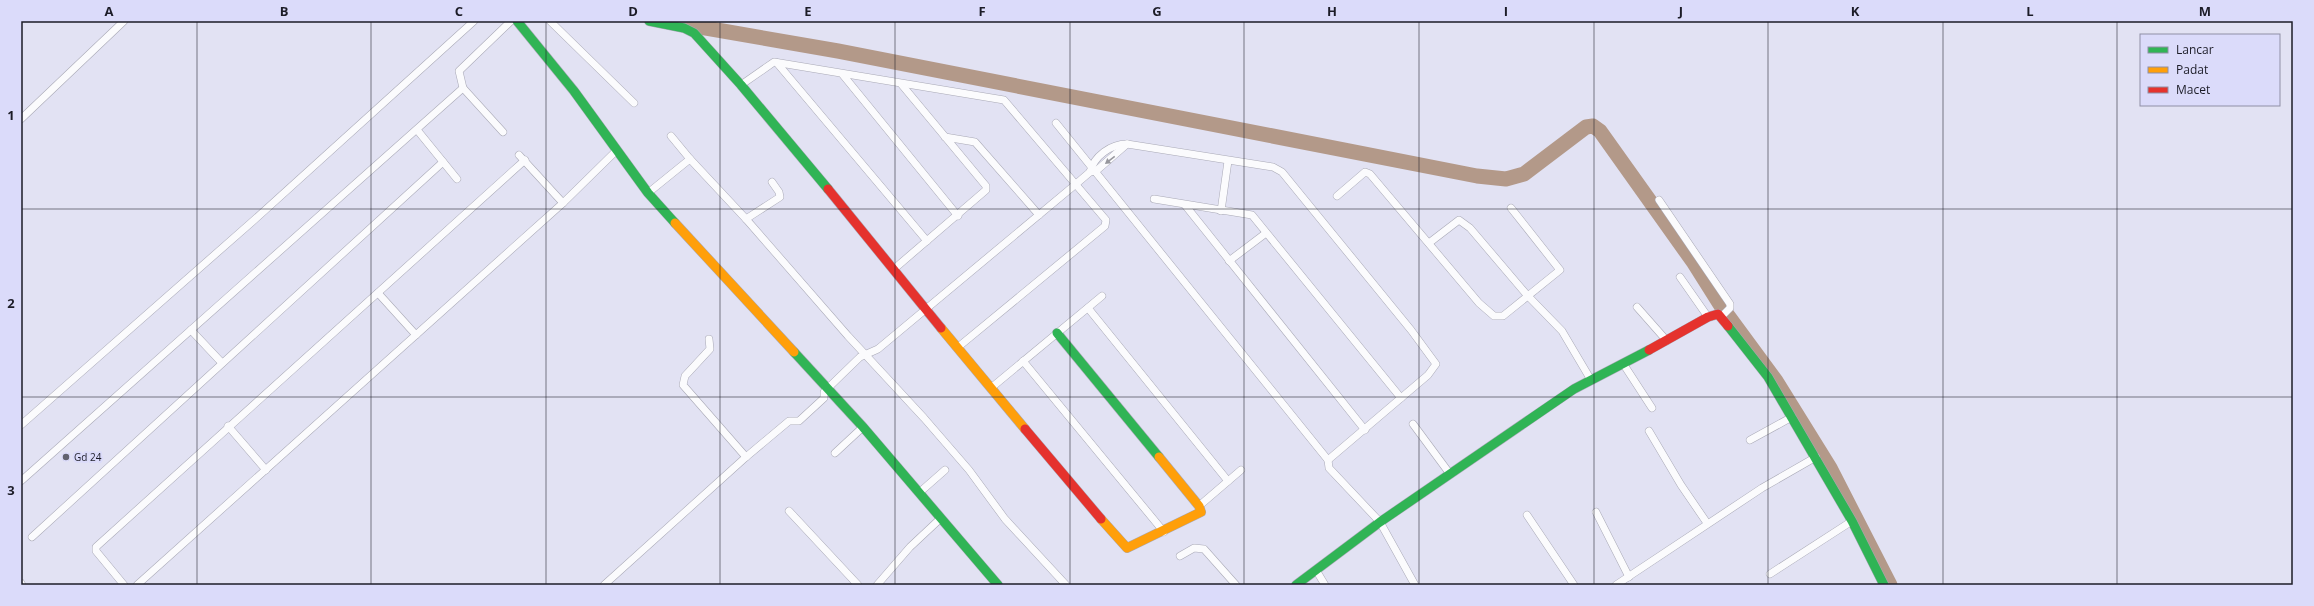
<svg xmlns="http://www.w3.org/2000/svg" width="2314" height="606" viewBox="0 0 2314 606" font-family="'Open Sans',sans-serif">
<style>
.lines{fill:none;stroke-linecap:round;stroke-linejoin:round}
.river{stroke:#b39989;stroke-width:15}
.street-casing{stroke:#a9a9b6;stroke-width:8}
.fast-casing{stroke:#a9a9b6;stroke-width:10}
.slow-casing{stroke:#a9a9b6;stroke-width:10}
.jam-casing{stroke:#a9a9b6;stroke-width:10}
.street{stroke:#fbfbfd;stroke-width:7}
.fast{stroke:#30b455;stroke-width:9}
.slow{stroke:#ff9f0a;stroke-width:9}
.jam{stroke:#e5322d;stroke-width:9}
.oneway{fill:#97979d}
.grid{fill:none;stroke:#1c1c27;stroke-width:1;stroke-opacity:0.55}
.poi-dot{fill:#61616e;stroke:#dbdbfa;stroke-width:1.5}
.labels{text-anchor:middle;dominant-baseline:central;stroke-width:4;stroke-linejoin:round;paint-order:stroke}
.poi-label{font-size:10px;fill:#1c1c27;stroke:#dbdbfa;text-anchor:start}
.neatline{fill:none;stroke:#1c1c27;stroke-width:1.5}
.grid-label{font-size:13px;text-anchor:middle;font-weight:bold;fill:#1c1c27}
</style>
<rect width="100%" height="100%" fill="#e2e2f3"/>
<g class="lines">
<path class="river" d="M671,22L838,51L1477,176L1506,179L1524,174L1586,127L1593,126L1600,131L1694,263L1723,309L1776,381L1830,468L1890,585"/>
<defs>
<g id="street">
<path d="M550,21L634,103"/>
<path d="M777,63L927,241"/>
<path d="M843,75L958,216"/>
<path d="M741,85L774,62L1004,100L1106,220L1105,226L957,348"/>
<path d="M21,119L124,21"/>
<path d="M1056,123L1328,460L1329,468L1380,522L1415,585"/>
<path d="M418,131L457,179"/>
<path d="M503,132L463,88L459,71L511,21"/>
<path d="M671,136L690,159"/>
<path d="M945,137L975,142L1039,215"/>
<path d="M519,155L563,203"/>
<path d="M1090,172C1094,156 1111,144 1127,144L1273,167L1282,172L1411,330L1436,364L1428,375L1328,460"/>
<path d="M648,193L690,159L746,219L848,336L924,418L969,470L1005,519L1066,585"/>
<path d="M1337,196L1365,172L1370,174L1479,303L1494,316H1503L1560,270L1511,208"/>
<path d="M1154,199L1252,215L1401,398"/>
<path d="M1659,200L1730,304V308L1722,316"/>
<path d="M1185,205L1365,430"/>
<path d="M1221,211L1228,161"/>
<path d="M746,219L780,197L779,192L772,182"/>
<path d="M1429,243L1459,220L1470,228L1527,295L1562,331L1591,380"/>
<path d="M1229,261L1266,233"/>
<path d="M894,269L986,190V186L902,85"/>
<path d="M1680,277L1708,317"/>
<path d="M378,293L416,335"/>
<path d="M1637,307L1667,341"/>
<path d="M1088,308L1228,481"/>
<path d="M191,330L222,363"/>
<path d="M709,339L710,349L685,376L683,385L746,457"/>
<path d="M1023,361L1164,532"/>
<path d="M1624,365L1652,408"/>
<path d="M991,388L1102,296"/>
<path d="M1413,424L1450,474"/>
<path d="M21,425L253,221L474,21"/>
<path d="M228,426L266,470"/>
<path d="M1649,431L1681,485L1707,523"/>
<path d="M1750,440L1792,417"/>
<path d="M835,453L863,427"/>
<path d="M21,481L463,88"/>
<path d="M920,492L945,470"/>
<path d="M1199,506L1241,470"/>
<path d="M789,511L858,585"/>
<path d="M1596,512L1629,577"/>
<path d="M1527,515L1574,585"/>
<path d="M32,537L443,162"/>
<path d="M1180,556L1194,548L1204,549L1236,585"/>
<path d="M1316,570L1325,585"/>
<path d="M1770,574L1852,521"/>
<path d="M21,583L22,585"/>
<path d="M124,585L96,551V547L525,160"/>
<path d="M137,585L563,203L616,151"/>
<path d="M604,585L746,457L789,421H799L824,398V392L827,389L860,357L878,349L1076,184L1090,172L1096,171L1127,144"/>
<path d="M877,585L910,547L941,518"/>
<path d="M1616,585L1762,488L1816,457"/>
</g>
<g id="fast">
<path d="M517,21L574,91L648,193L675,223"/>
<path d="M649,21L684,28L694,33L741,85L828,189"/>
<path d="M1728,326L1768,377L1852,521L1884,585"/>
<path d="M1057,333L1159,457"/>
<path d="M794,352L863,427L998,585"/>
<path d="M1296,585L1380,522L1574,389L1649,350"/>
</g>
<g id="slow">
<path d="M675,223L794,352"/>
<path d="M941,328L1025,429"/>
<path d="M1101,519L1127,548L1201,512L1199,506L1159,457"/>
</g>
<g id="jam">
<path d="M828,189L941,328"/>
<path d="M1649,350L1708,317L1718,314L1728,326"/>
<path d="M1025,429L1101,519"/>
</g>
</defs>
<use href="#street" class="street-casing"/>
<use href="#fast" class="fast-casing"/>
<use href="#slow" class="slow-casing"/>
<use href="#jam" class="jam-casing"/>
<use href="#street" class="street"/>
<use href="#fast" class="fast"/>
<use href="#slow" class="slow"/>
<use href="#jam" class="jam"/>
</g>
<defs><path id="oneway-solid" d="M-6-.8H1V-3.2L6.5 0L1 3.2V.8H-6Z"/></defs>
<use class="oneway" href="#oneway-solid" transform="translate(1110 160) rotate(142)"/>
<path class="grid" d="M197,21V585M371,21V585M546,21V585M720,21V585M895,21V585M1070,21V585M1244,21V585M1419,21V585M1594,21V585M1768,21V585M1943,21V585M2117,21V585M21,209H2293M21,397H2293"/>
<circle class="poi-dot" cx="66" cy="457" r="4"/>
<g class="labels">
<g class="poi-label">
<text x="74" y="457">Gd 24</text>
</g>
</g>
<rect width="2314" height="606" fill="none" stroke="#dbdbfa" stroke-width="44"/>
<rect x="2140" y="34" width="140" height="72" fill="#dbdbfa" stroke="#8f8fa6"/>
<rect x="2148" y="47" width="20" height="6" fill="#30b455" stroke="#8f8fa6"/>
<text x="2176" y="54" font-size="12" fill="#1c1c27">Lancar</text>
<rect x="2148" y="67" width="20" height="6" fill="#ff9f0a" stroke="#8f8fa6"/>
<text x="2176" y="74" font-size="12" fill="#1c1c27">Padat</text>
<rect x="2148" y="87" width="20" height="6" fill="#e5322d" stroke="#8f8fa6"/>
<text x="2176" y="94" font-size="12" fill="#1c1c27">Macet</text>
<rect x="22" y="22" width="2270" height="562" class="neatline"/>
<g class="grid-label">
<text x="109" y="16">A</text>
<text x="284" y="16">B</text>
<text x="459" y="16">C</text>
<text x="633" y="16">D</text>
<text x="808" y="16">E</text>
<text x="982" y="16">F</text>
<text x="1157" y="16">G</text>
<text x="1332" y="16">H</text>
<text x="1506" y="16">I</text>
<text x="1681" y="16">J</text>
<text x="1855" y="16">K</text>
<text x="2030" y="16">L</text>
<text x="2205" y="16">M</text>
<text x="11" y="120">1</text>
<text x="11" y="308">2</text>
<text x="11" y="495">3</text>
</g>
</svg>
